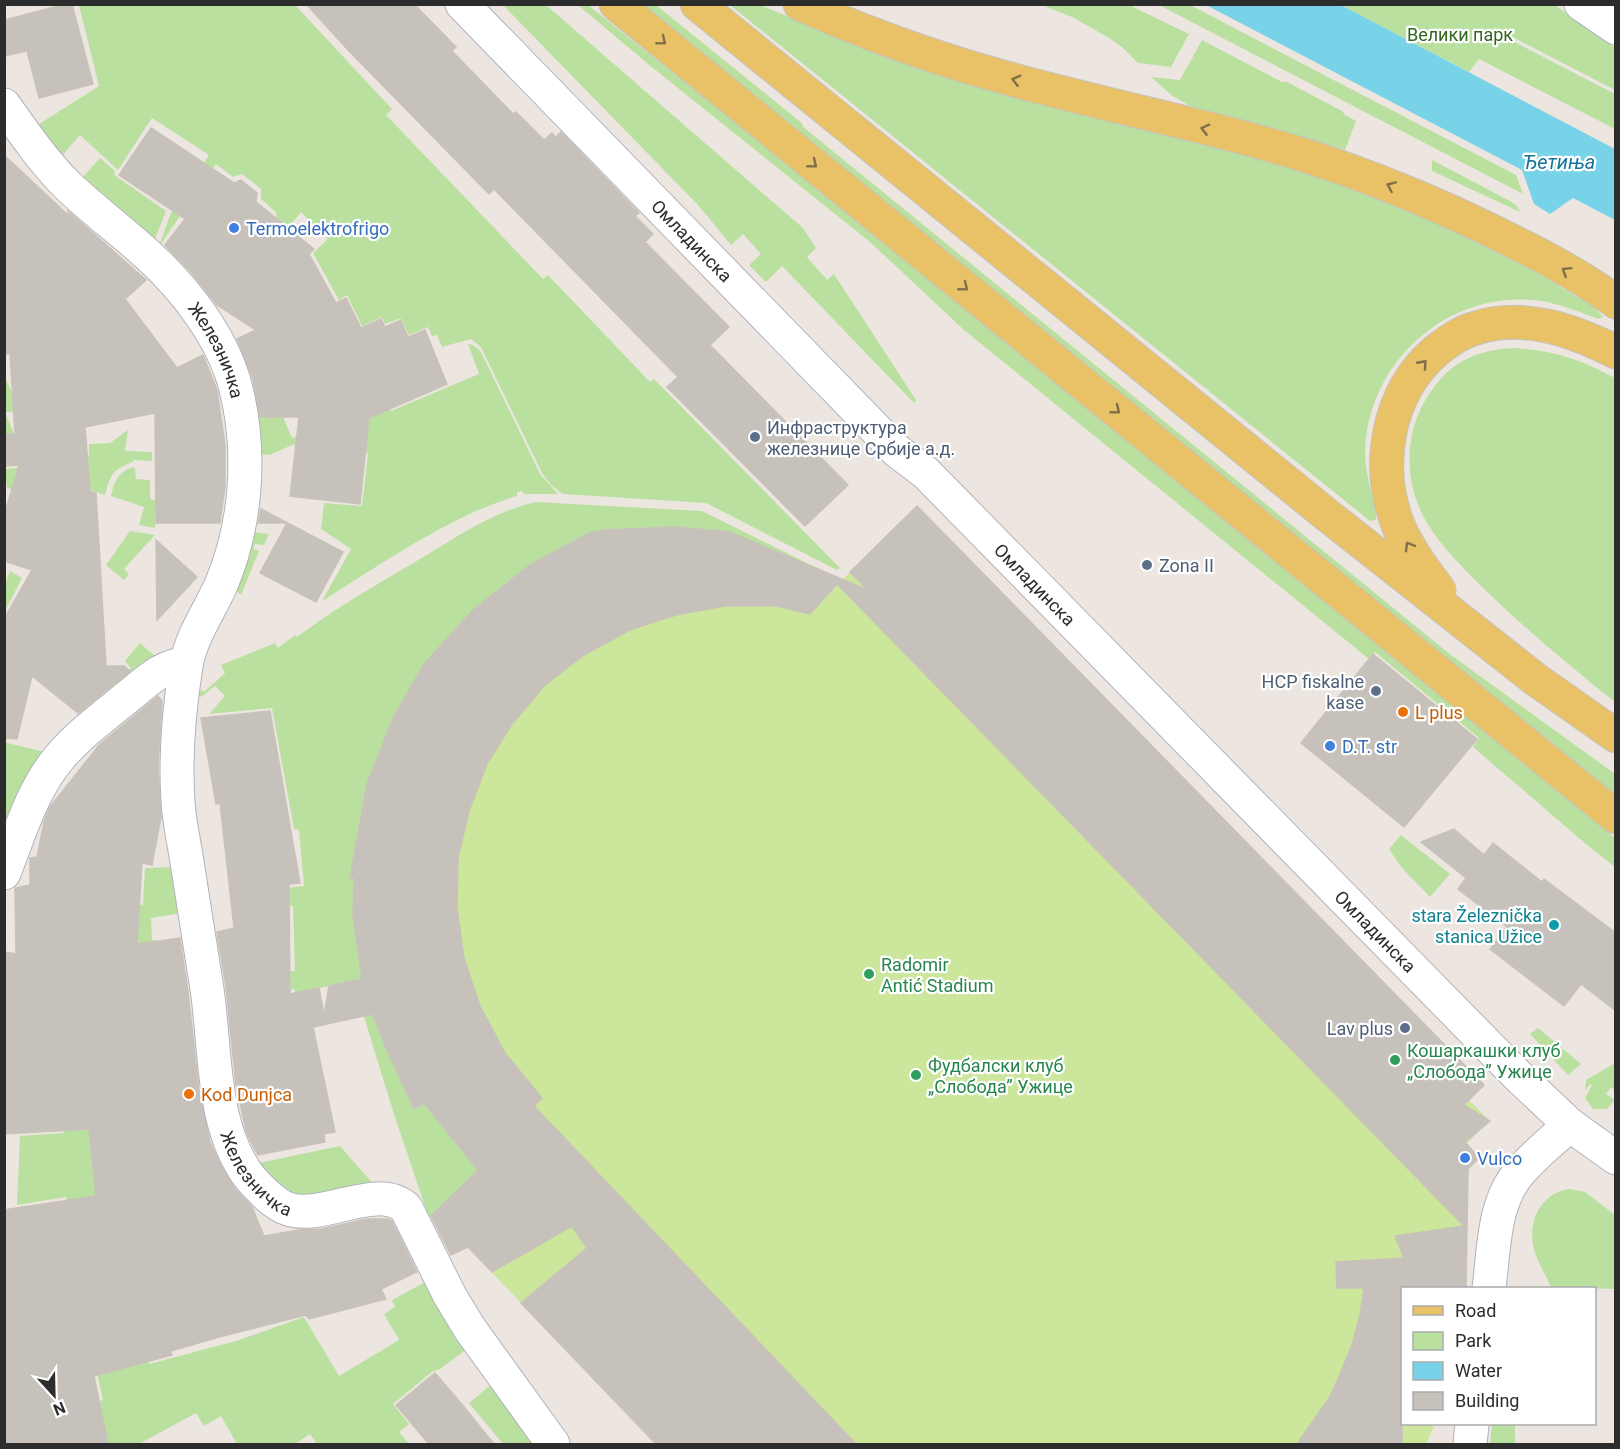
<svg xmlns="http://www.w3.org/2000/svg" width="1620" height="1449" viewBox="0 0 1620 1449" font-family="Roboto,sans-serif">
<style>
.green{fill:#bae0a0}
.pitch{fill:#cce69c}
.water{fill:#79d3e8}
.building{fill:#c6c1bb;stroke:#c8c2b9;stroke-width:1.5}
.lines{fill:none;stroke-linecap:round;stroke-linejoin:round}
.street-casing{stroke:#b0b3bc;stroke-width:35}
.primary-casing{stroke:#c4c4c4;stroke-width:35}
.street{stroke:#fff;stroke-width:33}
.primary{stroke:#e9c268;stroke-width:33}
.oneway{stroke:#817047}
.shop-dot{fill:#3f7fe0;stroke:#fff;stroke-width:2}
.service-dot{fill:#5c6f8a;stroke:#fff;stroke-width:2}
.food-dot{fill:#e8710a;stroke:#fff;stroke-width:2}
.culture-dot{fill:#0f9aa8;stroke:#fff;stroke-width:2}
.leisure-dot{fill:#2e9e5b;stroke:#fff;stroke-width:2}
.labels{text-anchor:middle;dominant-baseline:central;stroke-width:4.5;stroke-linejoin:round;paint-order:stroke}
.park-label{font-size:18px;fill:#33661f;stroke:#fff}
.shop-label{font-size:18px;fill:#366cbe;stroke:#fff;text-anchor:start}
.street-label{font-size:18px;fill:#2c2c2c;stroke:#fff}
.service-label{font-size:18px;fill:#4e5e75;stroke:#fff;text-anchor:start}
.food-label{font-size:18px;fill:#c56008;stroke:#fff;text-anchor:start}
.culture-label{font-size:18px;fill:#0d838f;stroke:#fff;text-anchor:end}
.leisure-label{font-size:18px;fill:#27864d;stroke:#fff;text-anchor:start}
.water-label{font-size:20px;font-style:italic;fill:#157497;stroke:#fff}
</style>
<rect width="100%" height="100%" fill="#ede6e0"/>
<g class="green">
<path d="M79,5H295L392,109L386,115L543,279L548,275L650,382L654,379L840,568L837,570L706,503L563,494L552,486L542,473L481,347L471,339L442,347L437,335L432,336L428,327L409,335L401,318L385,324L382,317L362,326L347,295L339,300L313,253L328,239L301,212L249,275L277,233L276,212L261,199V189L242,174L233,177L216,164L158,248L171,213L209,155L152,118L118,170L80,135L61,157L36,126L99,86Z"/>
<path d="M503,5H546L803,228L816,248L807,257L827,280L834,274L916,400L914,403L782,266L766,282L749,265L761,254L743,234L731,245L698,205Z"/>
<path d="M578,5H588L881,239L1615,838V867L1587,845L1473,747L1479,738L1375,652L1369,659L964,330L870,242L648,64Z"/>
<path d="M642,5H656L803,124L802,126L1451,655L1615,774V796Z"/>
<path d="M730,5H760L878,54L1302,171C1369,193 1434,220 1498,251C1531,268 1562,288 1594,307L1603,317L1599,319C1582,313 1565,306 1547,302C1462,286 1381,347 1367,431C1361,464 1371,485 1376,516V520L1370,521Z"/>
<path d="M1041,5H1129L1189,34L1171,67L1138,63L1122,47L1109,38L1072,17Z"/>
<path d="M1159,5H1190L1516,175L1523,194Z"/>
<path d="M1341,5H1555L1615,47V90L1499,30L1497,33L1615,94V129L1479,59L1469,72Z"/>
<path d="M1202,40L1282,82H1287L1342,111L1345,115L1356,121L1345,150L1197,110L1171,95L1151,77L1180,80Z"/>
<path d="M100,158L115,171L114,175L166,211L153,244L80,180Z"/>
<path d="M1432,160L1510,201L1517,206L1520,212L1432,171Z"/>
<path d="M468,344L473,345L481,352L540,474L558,494H524L522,491L517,492V496C447,517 384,563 322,601L351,549L321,529L324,503L362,506L368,453L294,444L270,455L258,454L254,406L275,398L292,438L347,415L377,378L391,411L479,374Z"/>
<path d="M1514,348C1553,350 1582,360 1615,378V702C1568,665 1523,627 1480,585C1461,566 1441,546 1427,523C1405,486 1403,438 1425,401C1446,364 1473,350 1514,348Z"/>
<path d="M4,375L15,399L54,410L5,412L14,434H5Z"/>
<path d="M128,430L125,451L152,452V461L133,460V462C113,469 110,475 105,495L60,479L63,504L7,488L4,469L43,466L60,457L89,455V444L110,443Z"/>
<path d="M133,467L135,468L136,479L150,480V499L155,500V528L139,525L144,507L111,496C114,482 118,472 133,467Z"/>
<path d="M536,502L702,511L819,569L723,532L675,527L606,530L424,664L393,718L367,784L361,815L386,1048L414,1109L424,1103L478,1169L429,1218L393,1111L353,981L296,993L294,989L268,995L267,972L295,971L293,906L272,905L270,890L304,886L299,830L294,829L272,708L209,714L225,696L215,686L201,697L198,694L200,690L204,692L225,673L221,665L275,643L278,648L295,635L297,637C337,607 381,582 425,556C460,535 495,511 536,502Z"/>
<path d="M130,531L155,535L124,569L129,574L124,580L106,565Z"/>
<path d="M252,532L269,534L264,545L255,544L253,549L259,551L241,595L235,589Z"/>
<path d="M10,571L22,578L5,611V584Z"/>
<path d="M140,643L157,658L71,728L131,668L125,661Z"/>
<path d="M4,742L48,753L4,827Z"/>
<path d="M1401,835L1450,874L1430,897L1402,868L1389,849Z"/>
<path d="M176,867L182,913L151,918L152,940L157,941L156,954L123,943L125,904L143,905L145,868Z"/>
<path d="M1538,1028L1581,1064L1568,1075L1530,1034Z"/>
<path d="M1615,1063V1090L1611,1087L1606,1094L1615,1100L1607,1109H1593L1585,1098L1592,1085L1590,1084L1585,1091L1586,1080Z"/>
<path d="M90,1109L149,1364L236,1341L304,1317L339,1376L399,1340L384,1314L395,1307L392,1300L427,1281L468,1348L440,1369L432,1372L393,1404L409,1424L399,1432L409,1444H317L310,1434L295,1444H237L221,1416L204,1426L196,1413L139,1444H49L38,1422L103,1400L91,1347L66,1197L17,1205L20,1136L64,1133L63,1111Z"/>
<path d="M340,1146L374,1185L297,1196L254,1164Z"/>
<path d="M1570,1189L1585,1192L1615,1215V1289L1551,1287C1546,1276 1539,1264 1535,1253C1526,1224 1539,1193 1570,1189Z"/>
<path d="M492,1384L535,1444H503L469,1403Z"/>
<path d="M1492,1424H1515V1444H1490Z"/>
</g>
<path class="pitch" d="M917,506L1484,1084L1469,1100L1490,1121L1466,1144L1479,1158L1468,1169L1466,1288H1402V1424H1435L1426,1444H656L435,1213L478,1169L424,1103L414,1109L386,1048L364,989L353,916L355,850L367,784L393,718L424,664L530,565L589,533L675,527L723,532L819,569L818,572L834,588Z"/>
<path class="water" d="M1206,5H1341L1615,149V220L1573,198L1550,214L1534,204L1522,170Z"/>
<g class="building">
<path d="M66,4H72L93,84L39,98L27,51L4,56V20Z"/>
<path d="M306,4H414L456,47L452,51L513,114L516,112L544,140L552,133L556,137L561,132L639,213L635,216L653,234L645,242L729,327L710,345L848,485L805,526L667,387L678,377L494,189L489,194L348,50Z"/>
<path d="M151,128L234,183L241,180L257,193L256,202L314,249L309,254L336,303L346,298L361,328L381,319L385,327L401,320L408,337L425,330L447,384L369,418L360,504L290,496L299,417H260L253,379L237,339L256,330L217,305L191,272L165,245L185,219L119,175Z"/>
<path d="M4,155L69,216L68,211L146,280L125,299L177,368L203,355L217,390L225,445V486L220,523H156L155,413L85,427L90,491L96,493L106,666H124L130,671L78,713L32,676L17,739L4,738V619L32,570L4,561V516L19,465L4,466V434H15L10,353L4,355Z"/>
<path d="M917,506L1484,1085L1464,1105L1490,1121L1465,1142L1479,1158L1468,1169L1466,1288H1402V1444H1297L1329,1398L1338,1379L1352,1345L1360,1315L1364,1288H1337L1336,1262L1404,1258L1395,1236L1464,1226L837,584L810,614L776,606H725L676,615L657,621L630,630L584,655L545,685L512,724L487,764L469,811L458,858L457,908L464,958L480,1006L505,1053L542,1098L534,1106L856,1444H656L521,1303L587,1248L572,1226L492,1272L468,1247L451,1255L431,1216L478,1170L424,1103L414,1109L386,1048L373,1014L313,1027L335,1132L324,1134L325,1142L258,1155L255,1150L246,1131L236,1085L226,987L217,932L234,928L220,803L216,804L201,718L270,711L300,883L289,884L290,994L319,988L324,1015L329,986L362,979L353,916L354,877L350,878L367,784L393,718L424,664L473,610L530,565L589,533L606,530L675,527L730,532L868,590L850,572Z"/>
<path d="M261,509L343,552L316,602L260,573L287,523H258Z"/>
<path d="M156,540L197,577L157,620Z"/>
<path d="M1373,654L1477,739L1404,827L1301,743Z"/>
<path d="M158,696L162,701L158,767L161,817L152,865L142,863L137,944L180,938L188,992L199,1091L210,1142L221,1166L235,1189L252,1207L264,1236L299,1230L321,1229L367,1219H387L392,1221L417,1272L381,1289L386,1299L309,1319L306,1315L219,1337L171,1351L172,1355L94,1376L108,1444H4V1210L96,1196L89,1129L4,1134V952L16,954L15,888L30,885V858L37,857L44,822L50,807L100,744Z"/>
<path d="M1454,829L1484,855L1493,843L1542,882L1544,879L1616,933V1011L1581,984L1564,1006L1490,949L1507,927L1458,889L1466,878L1421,842Z"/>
<path d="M435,1373L460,1402L494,1444H429L396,1405Z"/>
</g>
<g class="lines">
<defs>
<g id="street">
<path id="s1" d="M462,4L897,451L926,473L1517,1075L1570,1125L1616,1158"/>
<path d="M1581,4L1616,28"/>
<path id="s2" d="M4,105C24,133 43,161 67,185C93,210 123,232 149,256C186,290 222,337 235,385C252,449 247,524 221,585C209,612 191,636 186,666C179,710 175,756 178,801C179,822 184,841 187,862C194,904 200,947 207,989C216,1050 211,1129 251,1179C261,1190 274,1204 288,1209C323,1221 376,1182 406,1208L450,1296L470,1329L553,1444"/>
<path d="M4,873C19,835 32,790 59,758C80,733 107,714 131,694C147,681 165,664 186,664"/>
<path d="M1489,1288C1494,1251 1493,1203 1519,1173C1534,1155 1553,1140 1570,1125"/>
<path d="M1470,1444L1472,1424"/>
</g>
<g id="primary">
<path d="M616,4L1616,817"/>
<path d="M697,4L1327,515L1535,679L1616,736"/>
<path d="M800,4C853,28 907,48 962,65C1077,101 1198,121 1313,158C1374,178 1432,202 1490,230C1533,251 1577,273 1616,302"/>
<path d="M1439,590C1424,570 1408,549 1398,525C1375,466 1387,392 1437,350C1449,341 1461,332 1476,328C1525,313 1572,330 1616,352"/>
</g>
</defs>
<use href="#street" class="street-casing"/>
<use href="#primary" class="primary-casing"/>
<use href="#street" class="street"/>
<use href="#primary" class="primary"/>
</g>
<defs><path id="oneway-chevron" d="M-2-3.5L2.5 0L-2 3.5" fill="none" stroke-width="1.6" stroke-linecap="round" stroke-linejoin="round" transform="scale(1.5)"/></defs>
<g class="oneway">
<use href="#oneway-chevron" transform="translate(662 41) rotate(39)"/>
<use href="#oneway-chevron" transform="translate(1016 80) rotate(-165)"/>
<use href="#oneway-chevron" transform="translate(1205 129) rotate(-166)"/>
<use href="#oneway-chevron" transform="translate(813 164) rotate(39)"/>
<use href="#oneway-chevron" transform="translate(1391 186) rotate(-157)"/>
<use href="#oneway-chevron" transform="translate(1566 271) rotate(-148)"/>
<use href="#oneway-chevron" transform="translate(964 287) rotate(39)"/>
<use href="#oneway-chevron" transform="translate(1423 364) rotate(-48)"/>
<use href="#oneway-chevron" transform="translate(1116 410) rotate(39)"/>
<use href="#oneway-chevron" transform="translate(1409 546) rotate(-120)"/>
</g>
<g class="shop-dot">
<circle cx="234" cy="228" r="6"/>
<circle cx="1330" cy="746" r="6"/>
<circle cx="1465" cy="1158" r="6"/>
</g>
<g class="service-dot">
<circle cx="755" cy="437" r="6"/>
<circle cx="1147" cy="565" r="6"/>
<circle cx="1376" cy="691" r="6"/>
<circle cx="1405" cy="1028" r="6"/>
</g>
<g class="food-dot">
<circle cx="1403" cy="712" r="6"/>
<circle cx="189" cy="1094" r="6"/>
</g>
<circle class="culture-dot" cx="1554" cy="925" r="6"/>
<g class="leisure-dot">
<circle cx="869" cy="974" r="6"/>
<circle cx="1395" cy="1060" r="6"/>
<circle cx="916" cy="1075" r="6"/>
</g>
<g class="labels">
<g class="park-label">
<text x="1460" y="34">Велики парк</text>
</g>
<g class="shop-label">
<text x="246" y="228">Termoelektrofrigo</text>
<text x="1342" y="746">D.T. str</text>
<text x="1477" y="1158">Vulco</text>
</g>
<g class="street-label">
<text stroke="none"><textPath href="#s1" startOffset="330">Омладинска</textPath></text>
<text stroke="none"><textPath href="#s2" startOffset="328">Железничка</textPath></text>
<text stroke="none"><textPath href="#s1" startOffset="816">Омладинска</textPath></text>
<text stroke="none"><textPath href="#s1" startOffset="1302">Омладинска</textPath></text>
<text stroke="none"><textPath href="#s2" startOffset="1182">Железничка</textPath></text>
</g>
<g class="service-label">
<text x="767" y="427">Инфраструктура<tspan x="767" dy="21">железнице Србије а.д.</tspan></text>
<text x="1159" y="565">Zona II</text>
<text x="1364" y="681" text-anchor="end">HCP fiskalne<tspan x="1364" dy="21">kase</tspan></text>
<text x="1393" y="1028" text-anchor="end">Lav plus</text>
</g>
<g class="food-label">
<text x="1415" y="712">L plus</text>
<text x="201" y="1094">Kod Dunjca</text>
</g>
<g class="culture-label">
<text x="1542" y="915">stara Železnička<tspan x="1542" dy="21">stanica Užice</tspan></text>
</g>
<g class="leisure-label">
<text x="881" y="964">Radomir<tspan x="881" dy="21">Antić Stadium</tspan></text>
<text x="1407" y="1050">Кошаркашки клуб<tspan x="1407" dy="21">„Слобода” Ужице</tspan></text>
<text x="928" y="1065">Фудбалски клуб<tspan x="928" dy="21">„Слобода” Ужице</tspan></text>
</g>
<g class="water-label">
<text x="1559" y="162">Ђетиња</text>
</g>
</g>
<rect width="1620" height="1449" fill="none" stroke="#2c2c2c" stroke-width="12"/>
<rect x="1401" y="1287" width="195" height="138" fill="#ffffff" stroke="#ababab" stroke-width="1.5"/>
<rect x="1413" y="1306" width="30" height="9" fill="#e9c268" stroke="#ababab" stroke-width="1.5"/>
<text x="1455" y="1317" font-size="18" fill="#2c2c2c">Road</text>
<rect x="1413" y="1332" width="30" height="18" fill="#bae0a0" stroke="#ababab" stroke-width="1.5"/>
<text x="1455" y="1347" font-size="18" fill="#2c2c2c">Park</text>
<rect x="1413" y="1362" width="30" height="18" fill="#79d3e8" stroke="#ababab" stroke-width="1.5"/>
<text x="1455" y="1377" font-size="18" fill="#2c2c2c">Water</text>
<rect x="1413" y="1392" width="30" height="18" fill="#c6c1bb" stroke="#ababab" stroke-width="1.5"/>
<text x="1455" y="1407" font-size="18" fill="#2c2c2c">Building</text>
<g transform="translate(54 1395) rotate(158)" stroke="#ffffff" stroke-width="4.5" paint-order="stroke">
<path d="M0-4.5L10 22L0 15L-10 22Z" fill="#2c2c2c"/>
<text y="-9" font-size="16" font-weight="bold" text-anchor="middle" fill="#2c2c2c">N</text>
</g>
</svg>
